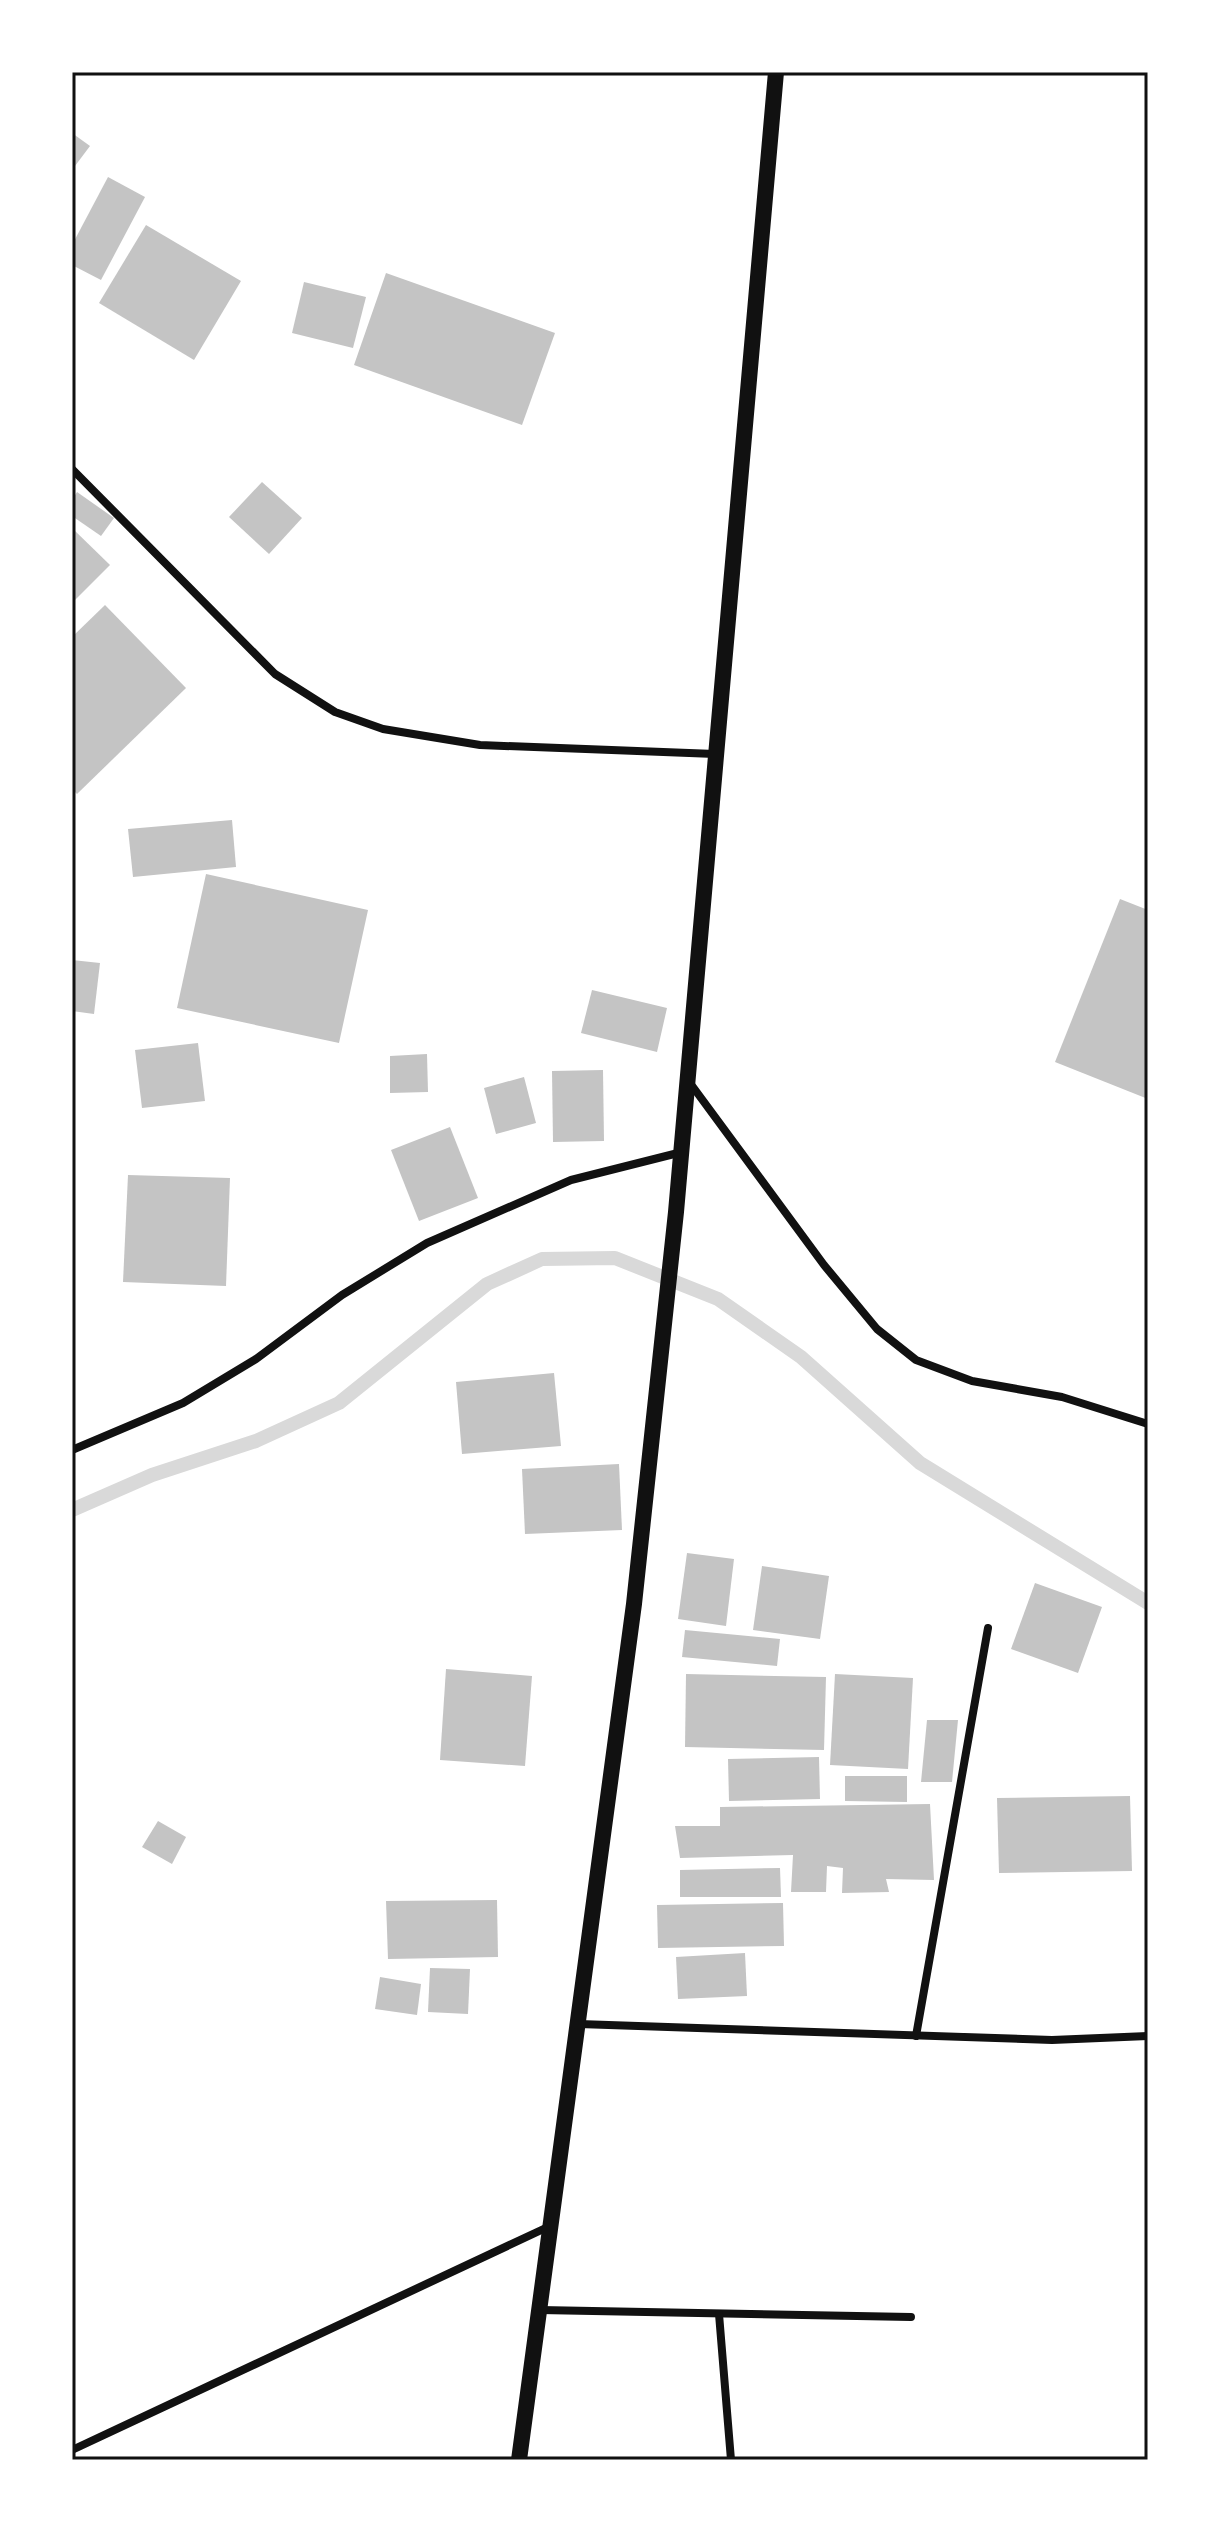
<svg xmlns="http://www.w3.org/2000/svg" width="1220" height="2532" viewBox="0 0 1220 2532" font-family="Inter,sans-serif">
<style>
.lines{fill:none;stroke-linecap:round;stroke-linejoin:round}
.stream{stroke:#d9d9d9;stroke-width:14}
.building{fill:#c4c4c4}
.minor{stroke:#111;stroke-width:8}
.secondary{stroke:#111;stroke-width:16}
.neatline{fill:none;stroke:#111;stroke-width:3}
</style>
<rect width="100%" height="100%" fill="#fff"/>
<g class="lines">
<path class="stream" d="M72,1510L152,1475L256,1441L339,1403L487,1284L542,1259L615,1258L718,1299L801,1357L920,1463L1148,1603"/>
</g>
<g class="building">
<path d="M72,133L90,146L72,170Z"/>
<path d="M108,177L145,197L101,280L72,265V245Z"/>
<path d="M146,225L241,281L194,360L99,303Z"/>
<path d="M386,273L555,333L522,425L354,365Z"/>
<path d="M304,282L366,297L353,348L292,333Z"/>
<path d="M262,482L302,518L269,554L229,517Z"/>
<path d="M77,492L114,518L101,536L72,516V500Z"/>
<path d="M72,528L110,565L72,603Z"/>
<path d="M105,605L186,688L77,794L72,789V637Z"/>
<path d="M232,820L236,867L133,877L128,829Z"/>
<path d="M206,874L368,910L339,1043L177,1008Z"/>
<path d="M1120,899L1148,910V1099L1055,1062Z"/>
<path d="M72,960L100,963L94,1014L72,1011Z"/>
<path d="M592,990L667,1008L657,1052L581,1033Z"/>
<path d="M198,1043L205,1101L142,1108L135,1050Z"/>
<path d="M427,1054L428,1092L390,1093V1056Z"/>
<path d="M603,1070L604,1141L553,1142L552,1071Z"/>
<path d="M524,1077L536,1123L496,1134L484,1088Z"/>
<path d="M450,1127L478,1198L419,1221L391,1150Z"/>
<path d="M128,1175L230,1178L226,1286L123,1282Z"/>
<path d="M554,1373L561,1446L462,1454L456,1382Z"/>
<path d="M619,1464L622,1530L525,1534L522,1469Z"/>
<path d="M687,1553L734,1559L726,1626L678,1619Z"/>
<path d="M762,1566L829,1576L820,1639L753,1630Z"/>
<path d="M1035,1583L1102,1607L1078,1673L1011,1649Z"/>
<path d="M685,1630L780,1639L777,1666L682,1657Z"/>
<path d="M446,1669L532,1676L525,1766L440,1760Z"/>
<path d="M686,1674L826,1677L824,1750L685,1747Z"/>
<path d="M835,1674L913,1678L908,1769L830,1765Z"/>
<path d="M927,1720H958L952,1782H921Z"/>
<path d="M819,1757L820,1799L729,1801L728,1759Z"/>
<path d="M845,1776H907V1802L845,1801Z"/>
<path d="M1130,1796L1132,1871L999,1873L997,1798Z"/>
<path d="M930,1804L934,1880L886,1879L889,1892L842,1893L843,1868L827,1866L826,1892H791L793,1855L680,1858L675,1826H720V1807Z"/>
<path d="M158,1821L186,1837L172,1864L142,1847Z"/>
<path d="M780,1868L781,1897H680V1870Z"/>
<path d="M497,1900L498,1957L388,1959L386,1901Z"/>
<path d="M783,1903L784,1946L658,1948L657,1905Z"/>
<path d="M745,1953L747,1996L678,1999L676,1957Z"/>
<path d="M430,1968L470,1969L468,2014L428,2012Z"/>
<path d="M380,1977L421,1984L417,2015L375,2009Z"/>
</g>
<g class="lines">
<g class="minor">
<path d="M72,469L275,674L335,712L383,729L480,745L715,754"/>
<path d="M690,1083L824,1265L877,1329L916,1360L972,1381L1062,1397L1148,1424"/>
<path d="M72,1450L183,1403L256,1359L342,1295L427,1243L571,1180L682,1152"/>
<path d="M579,2024L1052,2040L1148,2036"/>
<path d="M916,2036L988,1628"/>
<path d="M540,2310L911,2317"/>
<path d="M719,2314L731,2460"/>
<path d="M72,2450L550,2226"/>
</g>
<path class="secondary" d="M519,2460L634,1604L676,1212L776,72"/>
</g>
<rect width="1220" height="2532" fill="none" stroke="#ffffff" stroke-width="148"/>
<rect x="74" y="74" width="1072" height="2384" class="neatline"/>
</svg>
